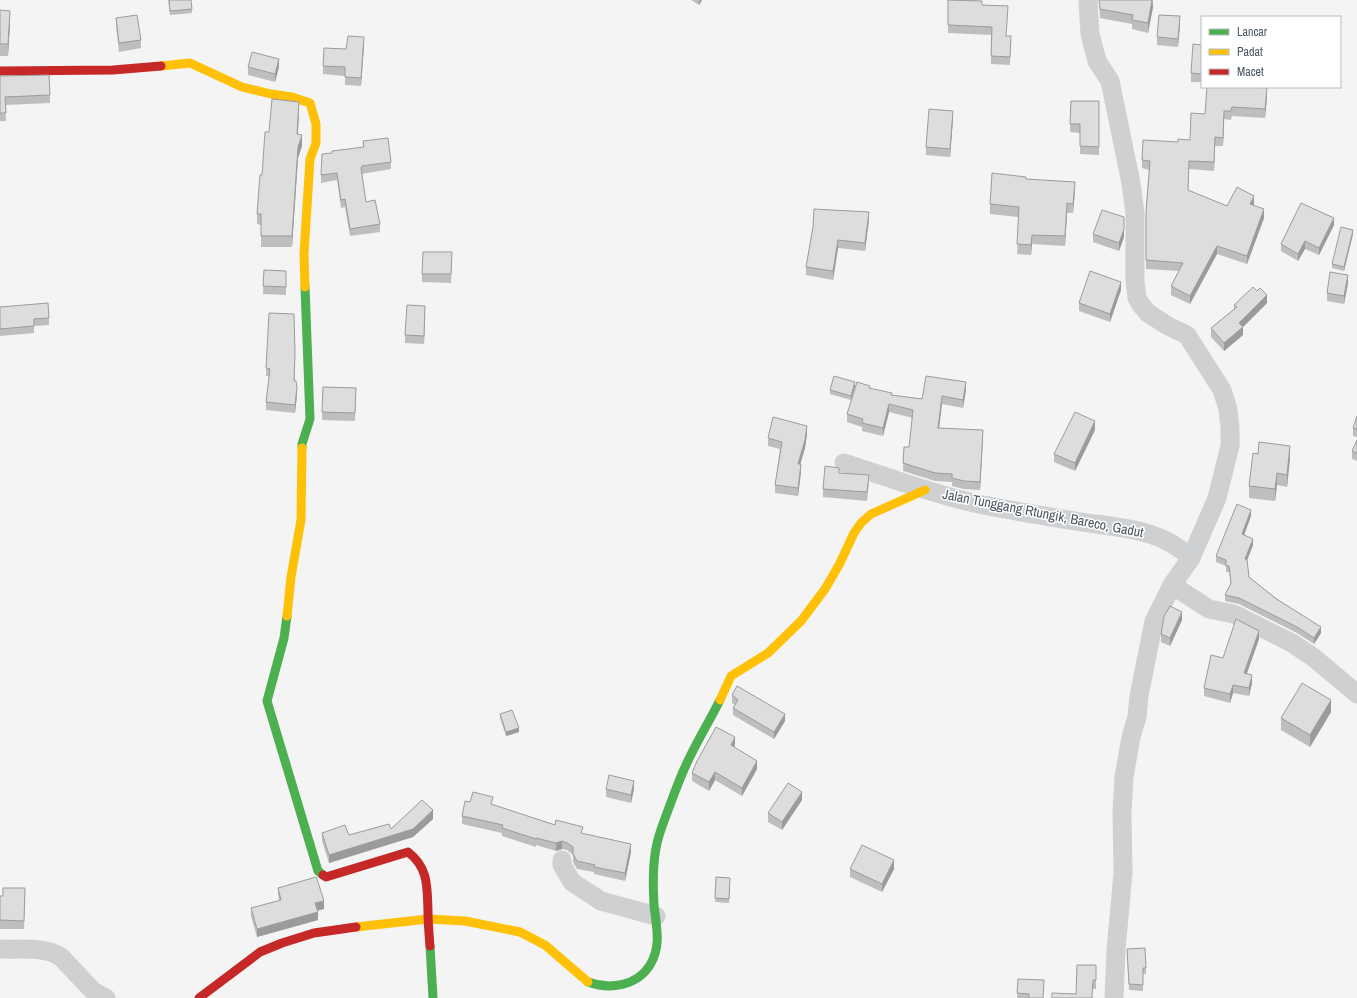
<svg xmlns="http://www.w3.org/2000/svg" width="1357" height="998" viewBox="0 0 1357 998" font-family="'Archivo Narrow',sans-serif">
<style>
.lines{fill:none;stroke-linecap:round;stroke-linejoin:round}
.street{stroke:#ced0d2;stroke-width:19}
.fast{stroke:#4caf50;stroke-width:9}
.slow{stroke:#ffc107;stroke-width:9}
.jam{stroke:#c62828;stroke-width:9}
.wall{fill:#bebebf}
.shaded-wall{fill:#9b9b9b}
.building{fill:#ddddde;stroke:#9b9b9b}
.labels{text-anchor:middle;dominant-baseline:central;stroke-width:3;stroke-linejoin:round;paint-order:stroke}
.street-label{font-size:14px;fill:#4a5661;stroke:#fff}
</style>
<rect width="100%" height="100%" fill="#f4f4f4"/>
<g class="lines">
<g class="street">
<path d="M1088,0L1090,34L1097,61L1110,81L1131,183L1135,213V281L1137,298L1141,305L1148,313L1168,326L1187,335L1222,390L1228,409L1230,428V446L1217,498L1191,558L1172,585L1154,621L1139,696L1137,717L1131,737L1124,777L1122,812L1123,873L1116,950L1114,998"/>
<path d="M844,463C890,478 936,495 983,505C1014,511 1045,516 1075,521C1117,528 1159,527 1191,558"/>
<path d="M1172,585L1209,609L1234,614L1292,643L1313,657L1357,694"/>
<path d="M562,860V865L572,882L601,901L656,916"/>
<path d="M0,949C19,950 44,946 61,957L93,991L106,998"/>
</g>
<g class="fast">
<path d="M302,448V444L310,419L305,287"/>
<path d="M287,616L284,638L267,701L318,871L323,875"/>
<path d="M430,946L433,998"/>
<path d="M588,982C610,990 637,986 650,965C662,945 656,926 654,905C653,888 653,864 656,848C658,836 663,824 667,813C673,797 679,780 686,765C696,743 709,722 720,700"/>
</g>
<g class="slow">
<path d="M161,66L190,63L242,87L271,94L292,97L310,103L316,124V143L310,159L304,254L305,287"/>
<path d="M287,616L291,577L301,520L302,448"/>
<path d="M720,700L731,676L768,653L801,621L825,589L839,565L854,533L861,523L871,514L925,490"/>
<path d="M356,927L428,919L465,921L520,932L545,945L588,982"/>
</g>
<g class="jam">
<path d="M0,71L113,70L161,66"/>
<path d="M323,875L326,877L408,852C429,868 427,888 428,911C428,923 429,934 430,946"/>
<path d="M199,998L260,952L282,943L314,933L356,927"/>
</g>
</g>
<g class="wall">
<path d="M168,0L192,9V13L170,15Z"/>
<path d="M691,0H702L699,5Z"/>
<path d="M948,0H974L982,5L1007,36H1011L1010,65L991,64V35L948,33Z"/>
<path d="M1099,0H1153V7L1148,33L1132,29V24L1100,18Z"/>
<path d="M0,10L10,23L8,56H0Z"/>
<path d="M116,18L141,40V48L119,52L116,26Z"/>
<path d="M1180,24L1178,47L1157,45V37Z"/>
<path d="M364,45L361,86L345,85V76L323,74V66L346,49Z"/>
<path d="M1202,45V82H1191V73Z"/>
<path d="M248,67H279L275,82L248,75Z"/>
<path d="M0,76L50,95V103L5,105L6,121H0Z"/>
<path d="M1267,97L1265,118L1232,116L1231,120L1224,119L1223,146H1215L1214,171L1189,169L1188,190L1227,206L1254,204V206L1264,218L1247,264L1217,254L1190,304L1171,295V286L1179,271L1146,269V212L1149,170L1142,168V160L1178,142L1190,140L1205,114Z"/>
<path d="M1071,101H1099V155L1080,154V133L1070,132Z"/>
<path d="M299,113L298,134L302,146L298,158L292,247H261V225L257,224V214L262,175L269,132Z"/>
<path d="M953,119L950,157L926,155V147Z"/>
<path d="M363,141L391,162V169L362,174L366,202L380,224V232L350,236L345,207L341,208L337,180L321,183V175L363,147Z"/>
<path d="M1026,179L1075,191L1073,213H1067L1065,246L1032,244L1031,255L1017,254L1019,217L990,214V204Z"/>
<path d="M869,220L865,251L838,248L833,280L806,275V267L813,227Z"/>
<path d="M1334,225L1319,255L1305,249L1298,261L1281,251V244Z"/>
<path d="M1093,234L1124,237L1119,251L1093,242Z"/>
<path d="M1353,234L1344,271L1332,268V264Z"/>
<path d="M452,261L451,283L422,282V274Z"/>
<path d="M264,270L286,271V295L263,294Z"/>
<path d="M1348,283L1344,304L1327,301V293Z"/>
<path d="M1121,290L1110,322L1079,311V303Z"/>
<path d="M1267,303L1243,327V335L1224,351L1211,337V328L1234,309V305Z"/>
<path d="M0,307L49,318V325L34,326V333L0,336Z"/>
<path d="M425,314L424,344L405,343V335Z"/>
<path d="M295,361V381L297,395L295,413L266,410V402L269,376H266V368Z"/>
<path d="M855,386L851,400L830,394V390Z"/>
<path d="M323,387L356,388L355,421L322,420Z"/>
<path d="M870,388L892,395L922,399L966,390L963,408L942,404L939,428L983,437L980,490L964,489L952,486V482L935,481L903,471L904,447H909L913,418L889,412L883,436L862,431V427L847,422V414Z"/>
<path d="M1357,416V437L1353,436V428Z"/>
<path d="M1095,430L1075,471L1054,462V454Z"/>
<path d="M807,434L805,448L800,464L801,472L798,496L775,493V485L780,449L768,446V438Z"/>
<path d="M1357,440V461L1352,459V451Z"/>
<path d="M1290,458L1287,487L1277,485L1275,501L1249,498V486Z"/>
<path d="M839,473L869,483L867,501L823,497V489Z"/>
<path d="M1251,516L1244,535L1253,545L1247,561L1249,577L1321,633L1314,644L1297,633L1239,604L1225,601V595L1231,584L1229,572H1226V566L1216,562V556Z"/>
<path d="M1182,620L1170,646L1161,642V634Z"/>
<path d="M1259,639L1247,673L1252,683L1249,696L1233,693L1230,703L1204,696V688L1223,658Z"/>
<path d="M732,695L785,721L774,739L733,715V708L735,705L732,703Z"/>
<path d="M1331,712L1310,747L1281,730V718Z"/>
<path d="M500,714L519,732L506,736L500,718Z"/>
<path d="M735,745L734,747L757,769L742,796L715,780L709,791L692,781V773Z"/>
<path d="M606,789H634L631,803L606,797Z"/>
<path d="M802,800L782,830L768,822V813Z"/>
<path d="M470,802L493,805L583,834L631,852L625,881L594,874V872L577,869L573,862V855L567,850L562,849L556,851L536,845V847L502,836V833L462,824V816Z"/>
<path d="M433,819L413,837L329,863L322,841V833L349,835L391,829Z"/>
<path d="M850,869H894L882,892L850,877Z"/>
<path d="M716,877L730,878L729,903L715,902Z"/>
<path d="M25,888L24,929H0V896H3Z"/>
<path d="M278,888L324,909L317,911L318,920L257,937L251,916V908L279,901L278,895Z"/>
<path d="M1127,955L1146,968V974H1143V991L1129,990Z"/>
<path d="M1096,965V989H1093L1076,994Z"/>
<path d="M1018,979L1043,998H1017Z"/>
</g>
<g class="shaded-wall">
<path d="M700,0H702L699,5V1Z"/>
<path d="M1152,0L1153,7L1148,33V23Z"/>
<path d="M10,11V23L8,56V44Z"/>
<path d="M1180,16V24L1178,47V39Z"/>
<path d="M364,37V45L361,86V78Z"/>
<path d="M279,59V67L275,82V74Z"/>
<path d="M1267,88V97L1265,118V109Z"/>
<path d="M299,102V113L297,145V134Z"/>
<path d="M953,111V119L950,157V149Z"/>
<path d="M1224,111V119L1223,146V138Z"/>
<path d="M302,135V146L298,158L292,247V236L298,147Z"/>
<path d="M1215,137V146L1214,171V162Z"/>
<path d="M1075,182V191L1073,213V204Z"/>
<path d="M1254,196V204L1250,213V204Z"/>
<path d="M1067,203V213L1065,246V236Z"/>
<path d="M1264,209V218L1247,264V256Z"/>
<path d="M869,212V220L865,251V243Z"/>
<path d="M1334,218V225L1319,255V248Z"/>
<path d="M1124,229V237L1119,251V243Z"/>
<path d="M1353,230V234L1344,271V267Z"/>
<path d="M1032,235V244L1031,255V245Z"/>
<path d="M838,240V248L833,280V271Z"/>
<path d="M1305,241V249L1298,261V254Z"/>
<path d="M1217,246V254L1190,304V296Z"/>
<path d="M1348,275V283L1344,304V296Z"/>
<path d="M1121,282V290L1110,322V314Z"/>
<path d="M1267,295V303L1243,327V335L1224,351V343L1239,323Z"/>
<path d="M425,306V314L424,344V336Z"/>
<path d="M855,382V386L851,400V396Z"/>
<path d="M966,382V390L963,408V400Z"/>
<path d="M297,387V395L295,413V405Z"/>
<path d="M942,396V404L938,436V428Z"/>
<path d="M889,404V412L883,436V428Z"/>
<path d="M1095,421V430L1075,471V463Z"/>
<path d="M807,426V434L805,448L798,472V464Z"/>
<path d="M983,430V437L980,490V482Z"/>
<path d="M1290,446V458L1287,487V475Z"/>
<path d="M801,464V472L798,496V488Z"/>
<path d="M1277,473V485L1275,501V489Z"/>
<path d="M1251,510V516L1242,541V534Z"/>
<path d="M1253,539V545L1245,565V559Z"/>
<path d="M1182,612V620L1170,646V638Z"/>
<path d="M1321,627V633L1314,644V638Z"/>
<path d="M1259,631V639L1244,681V673Z"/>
<path d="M1252,675V683L1249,696V688Z"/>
<path d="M1233,685V693L1230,703V694Z"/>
<path d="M1331,700V712L1310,747V735Z"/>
<path d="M785,714V721L774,739V732Z"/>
<path d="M519,728V732L506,736V732Z"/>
<path d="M735,737V745L731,753V745Z"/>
<path d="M757,761V769L742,796V788Z"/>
<path d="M715,772V780L709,791V782Z"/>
<path d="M634,781V789L631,803V795Z"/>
<path d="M802,792V800L782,830V822Z"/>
<path d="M433,810V819L413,837L329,863V855L413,829Z"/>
<path d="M562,841V849L556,851V843Z"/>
<path d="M631,844V852L625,881V873Z"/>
<path d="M894,860V869L882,892V884Z"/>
<path d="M324,901V909L315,911V903Z"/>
<path d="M318,912V920L257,937V929Z"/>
</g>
<g class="building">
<path d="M169,0H191L192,9L170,11Z"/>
<path d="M948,0L982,1V5L1008,6L1006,36H1011L1010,57L991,56L992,27L948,25Z"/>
<path d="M1099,0H1152L1148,23L1132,20L1133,15L1100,9Z"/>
<path d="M0,10L10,11L8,44H0Z"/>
<path d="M137,15L141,40L119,43L116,18Z"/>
<path d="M1159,15L1180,16L1178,39L1157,37Z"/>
<path d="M348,36L364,37L361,78L345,77V67L323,66L324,48L346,49Z"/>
<path d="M1193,44L1202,45V74L1191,73Z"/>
<path d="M252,52L279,59L275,74L248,67Z"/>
<path d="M49,75L50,95L5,97L6,113H0V76Z"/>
<path d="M1207,87H1248L1267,88L1265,109L1232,107L1231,111H1224L1223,138L1215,137L1214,162L1189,161L1188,190L1227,206L1237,187L1254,196L1250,204L1264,209L1247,256L1217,246L1190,296L1171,286L1183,263L1146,260V212L1150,161L1142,160L1143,140L1178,142V139L1190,140L1191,113L1205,114Z"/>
<path d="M272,99L299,102L297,134L302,135L298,147L292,236H261V214H257L260,175H262L265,132H269Z"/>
<path d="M1071,101H1099V147L1080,146V124H1070Z"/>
<path d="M929,109L953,111L950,149L926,147Z"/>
<path d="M388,138L391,162L362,166L361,168L366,202L375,200L380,224L350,229L345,199L341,200L337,173L321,175L322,154L332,153V151L364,147L363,141Z"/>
<path d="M992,173L1026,177V179L1075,182L1073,204L1067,203L1065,236L1032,235L1031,245L1017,244L1019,207L990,204Z"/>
<path d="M1301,203L1334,218L1319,248L1305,241L1298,254L1281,244Z"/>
<path d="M814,209L869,212L865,243L838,240L833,271L806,267L813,227Z"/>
<path d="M1102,210L1124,217V229L1119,243L1093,234Z"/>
<path d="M1341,227L1353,230L1344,267L1332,264Z"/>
<path d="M423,252H452L451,274H422Z"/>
<path d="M264,270L286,271V287L263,286Z"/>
<path d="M1090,271L1121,282L1110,314L1079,303Z"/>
<path d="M1330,272L1348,275L1344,296L1327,293Z"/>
<path d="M1253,287L1257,291L1260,288L1267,295L1239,323L1243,327L1224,343L1211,328L1237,307L1234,305Z"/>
<path d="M48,303L49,318L34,319V326L0,329V307Z"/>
<path d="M407,305L425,306L424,336L405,335Z"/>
<path d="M269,313L294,314L295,353L294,381H296L297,387L295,405L266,402L270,369L266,368Z"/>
<path d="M834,376L855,382L851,396L830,390Z"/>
<path d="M926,376L966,382L963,400L942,396L938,428L983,430L980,482L964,481L952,478V474L935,473L903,463L904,447H909L913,410L889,404L883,428L862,423L863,419L847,414L857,382L870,386L869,388L892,393L891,395L922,399Z"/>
<path d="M323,387L356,388L355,413L322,412Z"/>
<path d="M1075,412L1095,421L1075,463L1054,454Z"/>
<path d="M1357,416V429L1353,428Z"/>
<path d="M773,417L807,426L805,440L798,464H801L798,488L775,485L782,442L768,438Z"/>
<path d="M1357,440V453L1352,451Z"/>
<path d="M1259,442L1290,446L1287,475L1277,473L1275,489L1249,486L1253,453L1258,454Z"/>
<path d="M825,466L839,468V473L869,475L867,492L823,489Z"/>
<path d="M1237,504L1251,510L1242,534L1253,539L1245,559L1247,560L1249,577L1275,598L1321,627L1314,638L1297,627L1239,598L1225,595L1231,583L1229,566H1226V560L1216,556Z"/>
<path d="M1170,606L1182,612L1170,638L1161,634L1164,616Z"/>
<path d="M1236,619L1259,631L1244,673L1252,675L1249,688L1233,685L1230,694L1204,688L1211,655L1223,658Z"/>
<path d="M1302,683L1331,700L1310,735L1281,718Z"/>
<path d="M737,686L785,714L774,732L733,708L738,700L732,695Z"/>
<path d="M512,710L519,728L506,732L500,714Z"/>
<path d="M716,727L735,737L731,745L757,761L742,788L715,772L709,782L692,773L697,761Z"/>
<path d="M609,775L634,781L631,795L606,789Z"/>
<path d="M788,783L802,792L782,822L768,813Z"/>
<path d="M473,792L493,797L491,804L555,825L556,820L583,827L581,833L631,844L625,873L594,867L595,865L577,861L573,854V847L567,843L562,841L556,843L536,838V839L502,828L503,825L462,816L465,801L470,802Z"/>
<path d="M422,800L433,810L413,829L329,855L322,833L345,825L349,835L389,824L391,829Z"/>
<path d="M862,845L894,860L882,884L850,869Z"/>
<path d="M316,877L317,879L324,901L315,903L318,912L257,929L251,908L281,900L278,888Z"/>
<path d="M716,877L730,878L729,899L715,898Z"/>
<path d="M3,888H25L24,921L0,920V896H3Z"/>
<path d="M1145,948L1146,968H1143V985L1129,984L1127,949Z"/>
<path d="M1077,965H1096V980H1093L1092,998H1052V993L1076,994Z"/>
<path d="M1018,979L1044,980L1043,998H1029V994L1017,993Z"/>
</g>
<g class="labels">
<g class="street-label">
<text transform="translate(1043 513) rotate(11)">Jalan Tunggang Rtungik, Bareco, Gadut</text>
</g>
</g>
<rect x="1201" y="16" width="140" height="72" fill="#ffffff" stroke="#b7bbc0"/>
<rect x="1209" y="29" width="20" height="6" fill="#4caf50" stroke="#b7bbc0"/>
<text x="1237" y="36" font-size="12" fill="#4a5661">Lancar</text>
<rect x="1209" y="49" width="20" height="6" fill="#ffc107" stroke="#b7bbc0"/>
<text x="1237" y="56" font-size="12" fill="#4a5661">Padat</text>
<rect x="1209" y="69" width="20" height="6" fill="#c62828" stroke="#b7bbc0"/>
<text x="1237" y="76" font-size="12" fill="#4a5661">Macet</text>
</svg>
